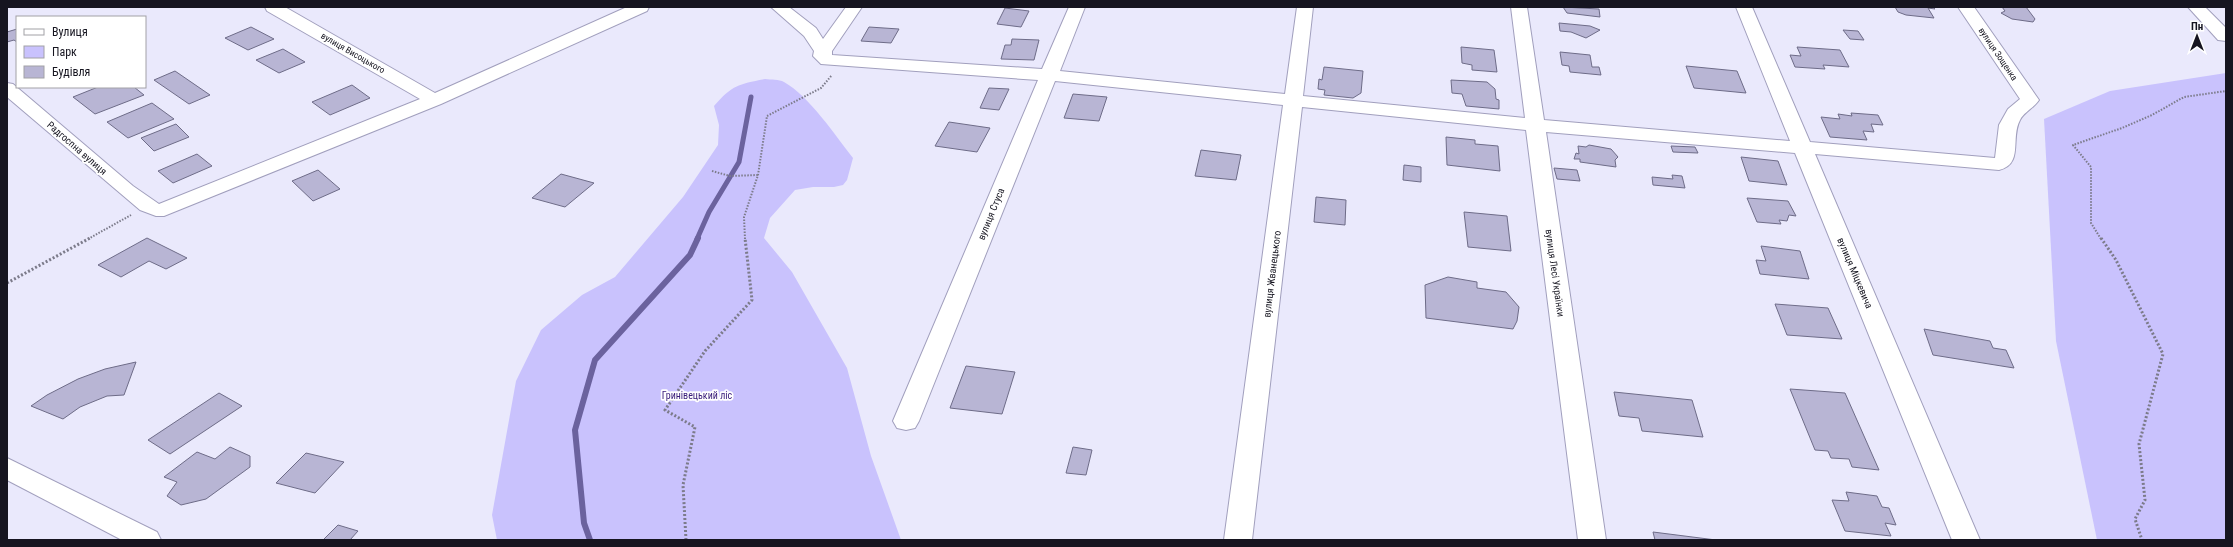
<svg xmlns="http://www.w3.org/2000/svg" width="2233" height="547" viewBox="0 0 2233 547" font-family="'Roboto Condensed',sans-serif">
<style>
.green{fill:#c9c2fd}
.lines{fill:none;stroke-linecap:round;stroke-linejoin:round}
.stream-far1{stroke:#6b629e;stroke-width:5}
.stream{stroke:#6b629e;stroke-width:6}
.building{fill:#b8b5d4;stroke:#6e6c88}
.minor-casing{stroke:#a19fbd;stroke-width:2}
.path-far1{stroke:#7c7b8a;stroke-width:2;stroke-dasharray:1.5 1.5;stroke-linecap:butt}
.path{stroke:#7c7b8a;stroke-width:3;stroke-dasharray:2 2;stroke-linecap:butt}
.minor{fill:#fff;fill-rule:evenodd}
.labels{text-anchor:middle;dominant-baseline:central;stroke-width:3.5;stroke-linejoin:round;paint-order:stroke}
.far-street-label{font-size:9px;fill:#161520;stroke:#fff}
.street-label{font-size:10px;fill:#161520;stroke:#fff}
.park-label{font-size:10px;fill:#371a79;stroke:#fff}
</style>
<rect width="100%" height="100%" fill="#eae9fc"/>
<g class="green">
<path d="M2226,73V540H2097L2056,341L2044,119L2110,91Z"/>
<path d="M765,79C771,80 779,79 784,82C809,96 835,135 853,158L847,180L843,185L834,187H813L795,190L770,218L764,238L792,272L847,368L871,456L901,540H497L492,515L516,381L541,330L582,295L615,277L683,197L718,145L719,125L714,106C732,85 739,84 765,79Z"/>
</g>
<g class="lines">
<path class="stream-far1" d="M697,239L709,212L739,162L751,97"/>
<path class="stream" d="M590,540L584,523L575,430L595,360L690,255L698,238"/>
</g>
<g class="building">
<path d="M1563,7L1599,9L1600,17L1567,13Z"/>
<path d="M1895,7H1933L1935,9L1928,8L1934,18L1906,15L1898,12Z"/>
<path d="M2002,7H2026L2035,19L2033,22L2012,19L2001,13L2005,11Z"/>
<path d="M1005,8L1029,11L1021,27L997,24Z"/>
<path d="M1559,23L1590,26L1600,30L1586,38L1571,32L1560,31Z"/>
<path d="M251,27L274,39L248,50L225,38Z"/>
<path d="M869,27L899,29L891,43L861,41Z"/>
<path d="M17,29V42L14,40L7,42V32Z"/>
<path d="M1843,30L1858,31L1864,40L1850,39Z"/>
<path d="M1012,39L1039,40L1034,60L1001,59L1005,45H1011Z"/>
<path d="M1461,47L1494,50L1497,72L1472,70V65L1462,63Z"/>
<path d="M1797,47L1840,50L1849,67L1823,65L1825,69L1795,67L1790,55L1801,56Z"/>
<path d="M283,49L305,62L279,73L256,60Z"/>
<path d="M1560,52L1590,55L1592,67H1599L1601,75L1570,72L1569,66L1562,65Z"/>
<path d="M1686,66L1737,71L1746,93L1694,88Z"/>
<path d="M1324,67L1363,71L1361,93L1353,98L1324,95L1325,90L1318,89L1319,79L1322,80Z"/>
<path d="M175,71L210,95L189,104L154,80Z"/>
<path d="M1451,80L1487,82L1495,89L1496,99L1499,100V109L1466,106L1462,94L1452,93Z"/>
<path d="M352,85L370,98L330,115L312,102Z"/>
<path d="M98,87H134L144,95L95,114L73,97Z"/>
<path d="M989,88L1009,89L999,110L980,108Z"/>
<path d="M1073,94L1107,97L1099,121L1064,118Z"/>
<path d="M152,103L174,119L128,138L107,122Z"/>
<path d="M1851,113L1878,115L1883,125L1871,124L1874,132L1863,131L1867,140L1830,137L1821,117L1840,119L1838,114L1852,116Z"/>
<path d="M949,122L990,128L977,152L935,146Z"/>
<path d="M176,124L189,137L154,151L141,138Z"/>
<path d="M1446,137L1475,140V144L1498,146L1500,171L1447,165Z"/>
<path d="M1589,145L1611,149L1618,157L1615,160L1616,167L1580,162V159H1574L1576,153L1579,154L1578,146L1586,147Z"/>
<path d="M1671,146L1695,147L1698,153L1673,152Z"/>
<path d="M1201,150L1241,155L1236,180L1195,176Z"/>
<path d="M197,154L212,166L173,183L158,171Z"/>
<path d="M1741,157L1778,161L1787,185L1749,181Z"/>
<path d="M1404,165L1421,167V182L1403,180Z"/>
<path d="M1554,168L1577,170L1580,181L1557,179Z"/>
<path d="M318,170L340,189L313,201L292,181Z"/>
<path d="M561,174L594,183L565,207L532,198Z"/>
<path d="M1672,175L1682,176L1685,188L1653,185L1652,177L1673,179Z"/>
<path d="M1316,197L1346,200L1345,225L1314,222Z"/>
<path d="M1747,198L1788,201L1796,216L1789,215L1787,221L1779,220L1781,224L1757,222Z"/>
<path d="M1464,212L1507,216L1511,251L1468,247Z"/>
<path d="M147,238L187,258L166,269L149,261L121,277L98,265Z"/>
<path d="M1761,246L1800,251L1809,279L1760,274L1756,260L1766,261Z"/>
<path d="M1448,277L1477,282V288L1506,292L1519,307L1517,321L1513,329L1426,318L1425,285Z"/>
<path d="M1775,304L1828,308L1842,339L1787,335Z"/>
<path d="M1924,329L1990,341L1993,348L2006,350L2014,368L1933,355Z"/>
<path d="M136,362L124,395L107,396L80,407L63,419L31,406L47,395L78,379L105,369Z"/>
<path d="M966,366L1015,372L1002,414L950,408Z"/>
<path d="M1790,389L1845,393L1879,470L1852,467L1849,459L1831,458L1828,451L1815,450Z"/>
<path d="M1614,392L1692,400L1703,437L1642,431L1639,418L1619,416Z"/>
<path d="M219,393L242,406L170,454L148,440Z"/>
<path d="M230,447L250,456V467L206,499L181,505L167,496L177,482L164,477L197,452L215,459Z"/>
<path d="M1073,447L1092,450L1086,475L1066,473Z"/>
<path d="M306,453L344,462L315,493L276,483Z"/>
<path d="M1846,492L1877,496L1882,507L1889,508L1896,525L1885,523L1891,536L1845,531L1832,500L1849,501Z"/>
<path d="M338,525L358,531L350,540H323Z"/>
<path d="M1653,532L1716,540H1655Z"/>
</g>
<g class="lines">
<defs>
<g id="minor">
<path d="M265,7H285L435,93L627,7H649L647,11L441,104L164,216H156L140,210L7,97V83L13,84L133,186L159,204L420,99L267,11Z"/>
<path d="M771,7H789L816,28L823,39L846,7H862L832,51V55L1042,69L1069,7H1085L1060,71L1285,94L1297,7H1313L1303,96L1525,118L1511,7H1527L1544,120L1790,141L1736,7H1752L1810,142L1995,158L1999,125L2008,109L2020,99L1958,7H1974L2039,100C2034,108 2024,112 2020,120C2010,138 2024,164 1999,170L1815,154L1980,540H1952L1795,153L1546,132L1606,540H1578L1526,130L1302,107L1252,540H1224L1283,105L1055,81L919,421L915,428L906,430L897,428L893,421L1038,80L821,64L813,56L814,51L804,36Z"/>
<path d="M2188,7H2205L2226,28V41L2218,40Z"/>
<path d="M7,458L157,532L161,540H122L7,480Z"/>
</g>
</defs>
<use href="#minor" class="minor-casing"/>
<g class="path-far1">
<path d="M712,171L730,176L758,175"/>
<path d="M88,239L131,215"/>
<path d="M745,239L744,217L758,175L767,116L821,88L832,75"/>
<path d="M2101,239L2091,223V167L2073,145L2122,128L2152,115L2184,97L2226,91"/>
</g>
<g class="path">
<path d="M2101,238L2116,260L2163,354L2139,444L2145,500L2135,519L2142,540"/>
<path d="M7,283L90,238"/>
<path d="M686,540L683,485L695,427L665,410L705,351L752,300L745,238"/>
</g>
<use href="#minor" class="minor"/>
</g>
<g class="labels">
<g class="far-street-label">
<text transform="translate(353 53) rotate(30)">вулиця Висоцького</text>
<text transform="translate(1998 54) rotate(56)">вулиця Зощенка</text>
</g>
<g class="street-label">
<text transform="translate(77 148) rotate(41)">Радгоспна вулиця</text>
<text transform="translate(991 214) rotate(-68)">вулиця Стуса</text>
<text transform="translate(1555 273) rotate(82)">вулиця Лесі Українки</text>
<text transform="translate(1855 273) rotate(67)">вулиця Міцкевича</text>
<text transform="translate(1272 274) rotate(-83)">вулиця Жванецького</text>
</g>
<g class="park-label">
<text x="697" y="395">Гринівецький ліс</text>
</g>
</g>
<rect width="2233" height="547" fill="none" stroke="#161520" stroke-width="16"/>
<rect x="16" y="16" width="130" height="72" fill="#ffffff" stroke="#a2a1a6"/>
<rect x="24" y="29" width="20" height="6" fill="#ffffff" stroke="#a2a1a6"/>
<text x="52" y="36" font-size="12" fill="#161520">Вулиця</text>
<rect x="24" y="46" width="20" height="12" fill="#c9c2fd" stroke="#a2a1a6"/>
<text x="52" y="56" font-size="12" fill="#161520">Парк</text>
<rect x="24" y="66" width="20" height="12" fill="#b8b5d4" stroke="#a2a1a6"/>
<text x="52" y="76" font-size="12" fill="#161520">Будівля</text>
<g transform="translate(2197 36)" stroke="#ffffff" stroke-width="3" paint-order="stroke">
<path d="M0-3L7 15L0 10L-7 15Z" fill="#161520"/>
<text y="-6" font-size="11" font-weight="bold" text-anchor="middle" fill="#161520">Пн</text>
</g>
</svg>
